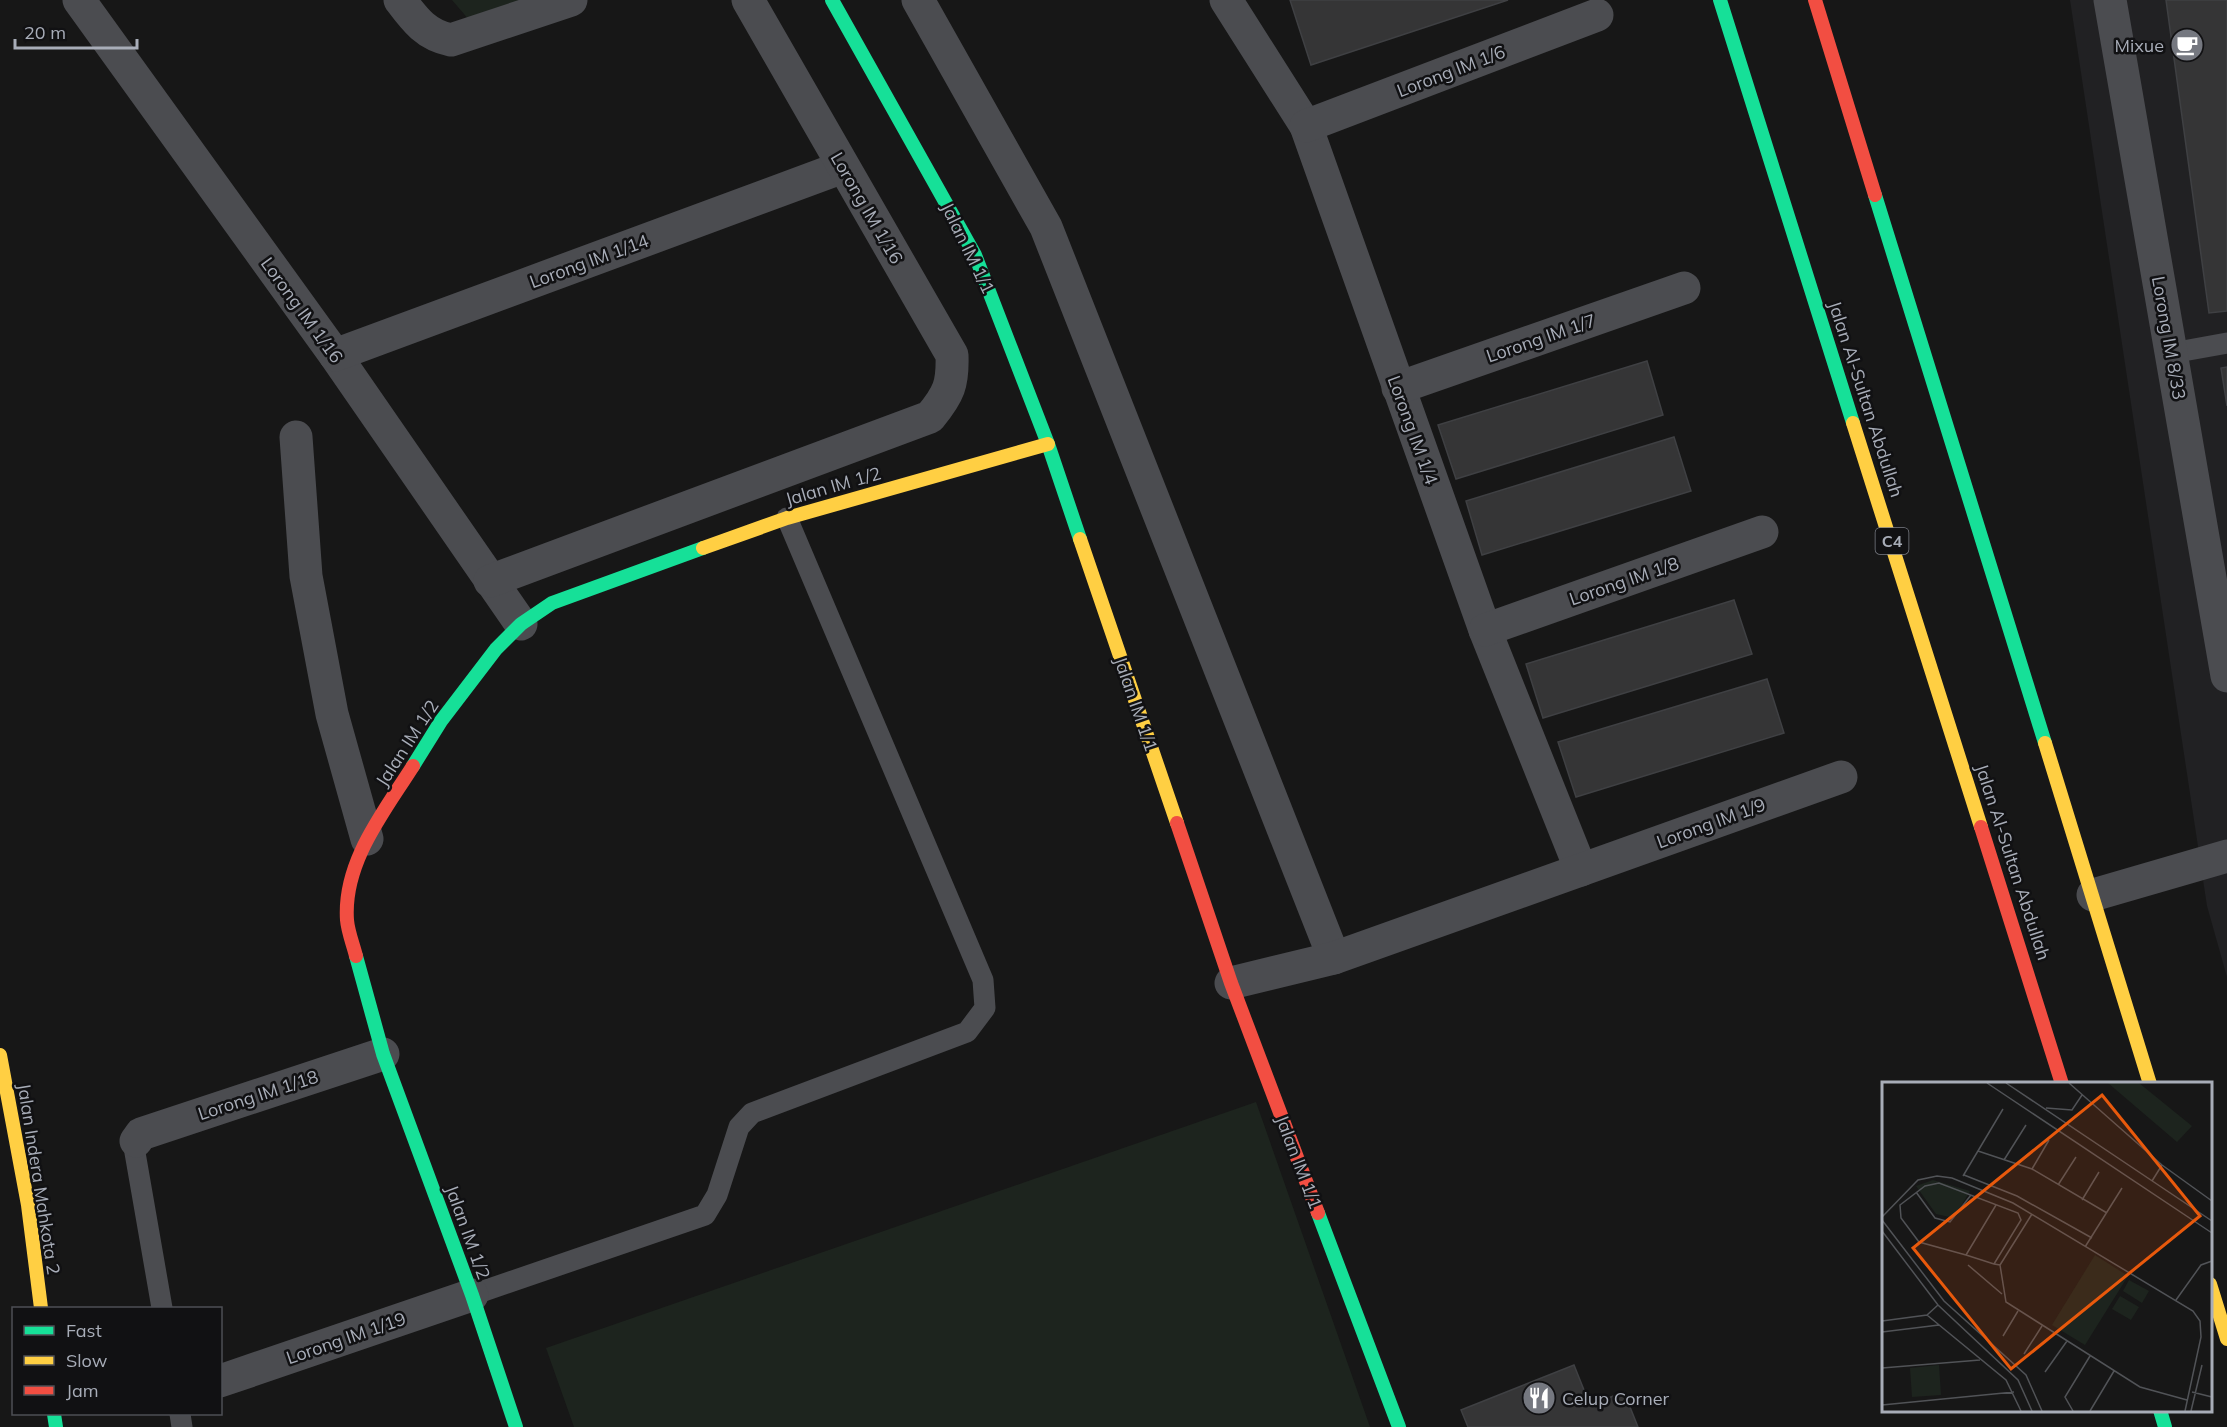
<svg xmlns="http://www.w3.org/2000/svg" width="2227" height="1427" viewBox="0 0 2227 1427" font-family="Mulish,sans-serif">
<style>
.built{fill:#212123}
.green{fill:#1d241e}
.building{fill:#353536;stroke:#3f4043;stroke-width:1.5}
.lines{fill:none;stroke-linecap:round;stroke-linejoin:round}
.lane{stroke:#4b4c50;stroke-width:21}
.street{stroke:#4b4c50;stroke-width:33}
.fast{stroke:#16e098;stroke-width:14}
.slow{stroke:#ffcf43;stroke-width:14}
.jam{stroke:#f24e42;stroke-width:14}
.labels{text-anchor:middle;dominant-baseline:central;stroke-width:5;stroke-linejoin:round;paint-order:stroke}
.shield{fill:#111113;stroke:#7b7e86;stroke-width:1.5}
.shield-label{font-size:16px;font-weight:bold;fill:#a8adb8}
.poi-label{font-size:18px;fill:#a8adb8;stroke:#111113;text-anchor:end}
.street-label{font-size:18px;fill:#a8adb8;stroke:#111113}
.inset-road{fill:none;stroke:#515357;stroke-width:1.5}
.view{fill:#e8590c;fill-opacity:0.15;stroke:#e8590c;stroke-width:3}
.inset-edge{fill:none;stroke:#a8adb8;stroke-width:3}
</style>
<rect width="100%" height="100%" fill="#171717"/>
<path class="built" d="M2070,0H2227V977L2207,906Z"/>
<g class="green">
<path d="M452,0H527L470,21Z"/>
<path d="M1256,1102L1370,1427H574L546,1348Z"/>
</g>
<g class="building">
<path d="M1290,0H1508L1311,65Z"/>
<path d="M2166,0H2227V311L2209,313Z"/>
<path d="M1647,361L1663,415L1456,479L1438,425Z"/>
<path d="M2227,367V406L2221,368Z"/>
<path d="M1674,437L1691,491L1482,555L1466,501Z"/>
<path d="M1734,600L1752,654L1543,718L1526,664Z"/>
<path d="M1767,679L1784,733L1576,797L1558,742Z"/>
<path d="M1574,1365L1590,1405L1624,1392L1638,1427H1468L1461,1410Z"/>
</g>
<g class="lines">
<g class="lane">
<path d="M2172,353L2227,343"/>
<path d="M136,1141L134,1147L162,1308"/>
<path d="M472,1295L705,1215L717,1195L739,1127L752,1113L967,1032L985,1008L983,980L787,518"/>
<path d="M180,1414L182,1427"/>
</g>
<g class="street">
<path d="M79,0L335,355L521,624"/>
<path d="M400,0C415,20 426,35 451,40L571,0"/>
<path d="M918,0L1046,227L1334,958"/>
<path d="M1226,0L1306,126L1485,630L1581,870"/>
<path d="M2110,0L2227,676"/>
<path d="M1306,126L1597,15"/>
<path d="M335,355L843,167"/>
<path d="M1398,388L1684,288"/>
<path d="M296,437L306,576L332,714L367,839"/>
<path d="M490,581L930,417C949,394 953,384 952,355L748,0"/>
<path d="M1485,630L1762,532"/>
<path d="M2093,895L2227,856"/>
<path d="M1231,983L1334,958L1841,777"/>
<path d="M136,1141L141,1134L383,1054"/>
<path d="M220,1381L472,1295"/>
</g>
<g class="fast">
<path d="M832,0L975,255L1048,444L1080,539"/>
<path d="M1720,0L1853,423"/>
<path d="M1875,195L2045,743"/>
<path d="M413,766L441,721L496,649L521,624L552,603L703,548"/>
<path d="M356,956L383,1054L472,1295L516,1427"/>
<path d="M1318,1213L1399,1427"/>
<path d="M2160,1410L2165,1427"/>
<path d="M54,1414L56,1427"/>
</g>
<g class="slow">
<path d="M1853,423L1981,827"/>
<path d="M1080,539L1177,823"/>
<path d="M703,548L787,518L1048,444"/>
<path d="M2045,743L2150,1084"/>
<path d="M0,1055L28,1205L41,1308"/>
<path d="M2210,1284L2227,1339"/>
</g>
<g class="jam">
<path d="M1815,0L1875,195"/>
<path d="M1177,823L1231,983L1318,1213"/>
<path d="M1981,827L2062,1084"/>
<path d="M356,956C353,944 348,932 347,920C343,862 384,812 413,766"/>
</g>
</g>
<defs>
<symbol id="cafe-disc" viewBox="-11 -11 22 22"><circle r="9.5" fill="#757880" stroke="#111113"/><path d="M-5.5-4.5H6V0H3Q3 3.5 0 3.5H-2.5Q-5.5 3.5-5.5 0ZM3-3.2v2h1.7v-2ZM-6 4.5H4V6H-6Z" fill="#fff"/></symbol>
<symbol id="restaurant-disc" viewBox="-11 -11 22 22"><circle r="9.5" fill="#757880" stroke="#111113"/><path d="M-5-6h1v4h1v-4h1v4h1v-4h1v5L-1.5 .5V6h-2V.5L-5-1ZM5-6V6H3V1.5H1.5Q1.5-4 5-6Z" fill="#fff"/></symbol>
</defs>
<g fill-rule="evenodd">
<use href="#cafe-disc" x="2168" y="26" width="38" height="38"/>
<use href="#restaurant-disc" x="1520" y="1379" width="38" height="38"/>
</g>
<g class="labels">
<rect class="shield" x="1875.5" y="528" width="33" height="26" rx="4.5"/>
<g class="shield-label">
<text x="1892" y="541">C4</text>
</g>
<g class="poi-label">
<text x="2164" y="45">Mixue</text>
<text x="1562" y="1398" text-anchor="start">Celup Corner</text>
</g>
<g class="street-label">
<text transform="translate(1451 71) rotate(-21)">Lorong IM 1/6</text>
<text transform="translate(867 208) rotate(60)">Lorong IM 1/16</text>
<text transform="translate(968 248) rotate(64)">Jalan IM 1/1</text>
<text transform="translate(589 261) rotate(-20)">Lorong IM 1/14</text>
<text transform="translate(302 310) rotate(54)">Lorong IM 1/16</text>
<text transform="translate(1541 338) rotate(-19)">Lorong IM 1/7</text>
<text transform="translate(2169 338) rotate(80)">Lorong IM 8/33</text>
<text transform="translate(1866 399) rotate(72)">Jalan Al-Sultan Abdullah</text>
<text transform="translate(1413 430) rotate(70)">Lorong IM 1/4</text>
<text transform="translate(833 486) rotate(-16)">Jalan IM 1/2</text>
<text transform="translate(1624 581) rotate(-19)">Lorong IM 1/8</text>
<text transform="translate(1136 704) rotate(71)">Jalan IM 1/1</text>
<text transform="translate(407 743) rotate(-57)">Jalan IM 1/2</text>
<text transform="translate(1711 823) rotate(-20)">Lorong IM 1/9</text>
<text transform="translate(2013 862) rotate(72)">Jalan Al-Sultan Abdullah</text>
<text transform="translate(258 1095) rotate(-18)">Lorong IM 1/18</text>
<text transform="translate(1299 1162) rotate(69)">Jalan IM 1/1</text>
<text transform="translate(39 1179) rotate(81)">Jalan Indera Mahkota 2</text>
<text transform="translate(468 1232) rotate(70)">Jalan IM 1/2</text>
<text transform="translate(346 1338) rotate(-19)">Lorong IM 1/19</text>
</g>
</g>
<g transform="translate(1882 1082)">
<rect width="330" height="330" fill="#171717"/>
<path d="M226,1H257L310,44L295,60ZM51,98L88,109L72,136L54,132L34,104ZM213,173L246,194L203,263L170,243ZM247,198L267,209L260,221L241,209ZM238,214L257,225L249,238L230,227ZM57,283L59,313L30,315L28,286Z" fill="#1d241e"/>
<path class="inset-road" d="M105,1L330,151M124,1L330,139M187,1L280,83L330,119M164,26L190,28L200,13M96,69L150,87L225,131M122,78L144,43M150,87L167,58M82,93L135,114L210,156M81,94L121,27M270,99L280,83M176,103L194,75M34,110L53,136L68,140L89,113M200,118L217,90M150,132L118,183L124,220L258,305L305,318M0,135L36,98L55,94L70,96L131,121L311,229L318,239L319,255L303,329M0,138L62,219L144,293L160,329M0,149L56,223L136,298L150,329M203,165L240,106M84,173L114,123M112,182L139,138L136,131L57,101L43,104L18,123L19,136L37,160L84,173L112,182L118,183M86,183L120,212M294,218L319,183L330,179M45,233L124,298L139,329M0,239L45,233L56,223M0,250L57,243M121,254L136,229M142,272L160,244M0,286L98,278M163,290L185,259M310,310L330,315M0,323L132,310M191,329L183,315L208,274M208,329L232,289M309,329L320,283"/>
<path class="view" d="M220,13L318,134L129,287L31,166Z"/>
<rect width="330" height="330" class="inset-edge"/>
</g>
<rect x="12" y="1307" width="210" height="108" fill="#111113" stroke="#4d4f55" stroke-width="1.5"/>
<rect x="24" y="1326" width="30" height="9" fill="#16e098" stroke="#4d4f55" stroke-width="1.5"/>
<text x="66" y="1337" font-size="18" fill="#a8adb8">Fast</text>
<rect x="24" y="1356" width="30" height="9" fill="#ffcf43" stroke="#4d4f55" stroke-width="1.5"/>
<text x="66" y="1367" font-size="18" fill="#a8adb8">Slow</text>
<rect x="24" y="1386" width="30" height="9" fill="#f24e42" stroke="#4d4f55" stroke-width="1.5"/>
<text x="66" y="1397" font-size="18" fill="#a8adb8">Jam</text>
<path d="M15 39v9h122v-9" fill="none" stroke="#a8adb8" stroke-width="3"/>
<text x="24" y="39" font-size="18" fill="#a8adb8" stroke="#111113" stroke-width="4.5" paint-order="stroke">20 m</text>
</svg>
